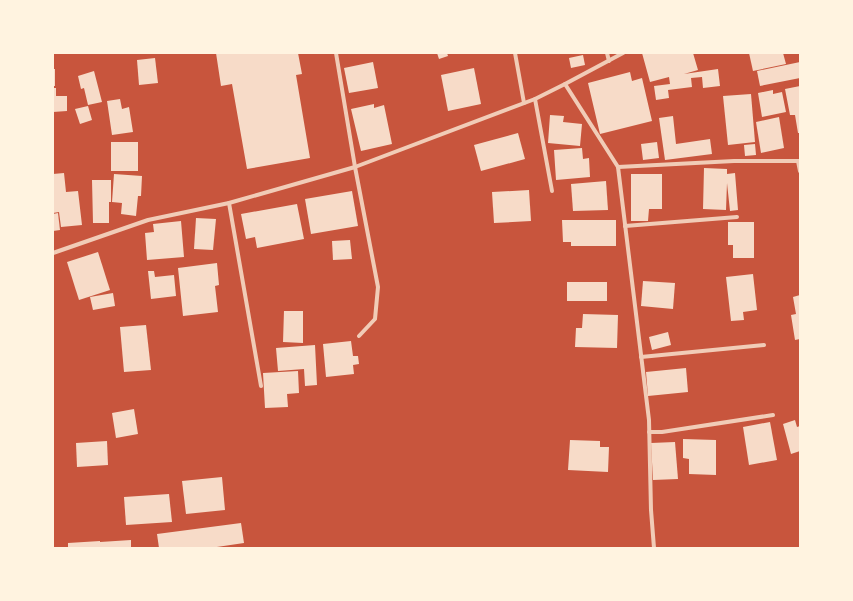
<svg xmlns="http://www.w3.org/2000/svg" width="853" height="601" viewBox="0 0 853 601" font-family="'DM Sans',sans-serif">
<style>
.building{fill:#f7dbc8}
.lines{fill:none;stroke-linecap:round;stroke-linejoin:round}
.minor{stroke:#f1ccb7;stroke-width:4}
</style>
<rect width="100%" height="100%" fill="#c8553d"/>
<g class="building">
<path d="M216,53H298L302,74L296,75L310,158L247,169L232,84L221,86Z"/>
<path d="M437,53H447L448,56L439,59Z"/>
<path d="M642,53H693L698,70L684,74L718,69L720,86L703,88L702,77L691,78L692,87L668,90L669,98L656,100L654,86L670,84L669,77L650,82Z"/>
<path d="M749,53H783L786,64L753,71Z"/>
<path d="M583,55L585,65L571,68L569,58Z"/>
<path d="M155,58L158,83L139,85L137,60Z"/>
<path d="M373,62L378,88L349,93L344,68Z"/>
<path d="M800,62V78L760,86L757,71Z"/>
<path d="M474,68L481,104L448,111L441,75Z"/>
<rect x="53" y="69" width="2" height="17"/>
<path d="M94,71L102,102L88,105L84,88L81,89L78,76Z"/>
<path d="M630,72L632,81L642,78L652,121L600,134L588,83Z"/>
<path d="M800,86V133H798L795,115H790L785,89Z"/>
<path d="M53,88H56V96H67V111L53,112Z"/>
<path d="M773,90V94L782,92L786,112L762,117L758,93Z"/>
<path d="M751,94L755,142L728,145L723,96Z"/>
<path d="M120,99L122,109L129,107L133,132L112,135L107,101Z"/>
<path d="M374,104V108L384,105L392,144L361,151L351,109Z"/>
<path d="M88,106L92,120L80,124L75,109Z"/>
<path d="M550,115L564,116L563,122L582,124L580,146L548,143Z"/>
<path d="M673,116L676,144L710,139L712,154L665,160L659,118Z"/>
<path d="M779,117L784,148L761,153L756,122Z"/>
<path d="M518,133L525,159L481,171L474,145Z"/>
<rect x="111" y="142" width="27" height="29"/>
<path d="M657,142L659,158L643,160L641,144Z"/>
<path d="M755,144L756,155L745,156L744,145Z"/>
<path d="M582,148L583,159L589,158L590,177L556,180L554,150Z"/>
<path d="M704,168L727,169V174L735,173L738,210L730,211L727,183L726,210L703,209Z"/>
<path d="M64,173L66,192L78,191L82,225L61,227L59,212L53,213V174Z"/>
<path d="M114,174L142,176L141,196H138L136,216L121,214L122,203L112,202Z"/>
<path d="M631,174H662V209H649L648,221H631Z"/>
<path d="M92,180H111V202H109V223H93Z"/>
<path d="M606,181L608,210L573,211L571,184Z"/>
<path d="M529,190L531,221L494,223L492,192Z"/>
<path d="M352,191L358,226L311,234L305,199Z"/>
<path d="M297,204L304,239L257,248L255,237L246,239L241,214Z"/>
<path d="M58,213L60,230L53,231V214Z"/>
<path d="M196,218L216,219L213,250L194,249Z"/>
<path d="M562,220H616V246H571V242H563Z"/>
<path d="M181,221L184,257L147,260L145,233L154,232L153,224Z"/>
<path d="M728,222H754V258H733V245H728Z"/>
<path d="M350,240L352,259L333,260L332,241Z"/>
<path d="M98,252L110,290L79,300L67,262Z"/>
<path d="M217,263L219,285L215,286L218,312L183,316L178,268Z"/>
<path d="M148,271H154L155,277L174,275L176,296L151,299Z"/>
<path d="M753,274L757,310L743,312L744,320L731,321L726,277Z"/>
<path d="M643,281L675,283L673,309L641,306Z"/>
<rect x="567" y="282" width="40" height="19"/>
<path d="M113,293L115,306L93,310L90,297Z"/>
<path d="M800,295V339L795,340L791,315L796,314L793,297Z"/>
<path d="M284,311H303V343L283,342Z"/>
<path d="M583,314L618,315L617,348L575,347L576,328H582Z"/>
<path d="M146,325L151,370L124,372L120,327Z"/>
<path d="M668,332L671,345L652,350L649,337Z"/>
<path d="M351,341L353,356H358L359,364L353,365L354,374L326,377L323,344Z"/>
<path d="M315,345L317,385L305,386L304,369L278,371L276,348Z"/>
<path d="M686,368L688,392L648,396L646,372Z"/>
<path d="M298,371L299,393L287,394L288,407L265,408L263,373Z"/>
<path d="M134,409L138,434L116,438L112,413Z"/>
<path d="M795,420L797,427L800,426V451L791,454L783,424Z"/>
<path d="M770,422L777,460L749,465L743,427Z"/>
<path d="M683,439L716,440V475L689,474V459L683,458Z"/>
<path d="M570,440L600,441V447H609L608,472L568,470Z"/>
<path d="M107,441L108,465L77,467L76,443Z"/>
<path d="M675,442L678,479L653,480L651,443Z"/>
<path d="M222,477L225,510L186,514L182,481Z"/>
<path d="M169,494L172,522L126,525L124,497Z"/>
<path d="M241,523L244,543L210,548H159L157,534Z"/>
<path d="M131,540V548H68V543L100,541V542Z"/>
</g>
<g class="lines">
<g class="minor">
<path d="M336,53L355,167L378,287L375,319L359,336"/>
<path d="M515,53L524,103"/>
<path d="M607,53L609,61"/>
<path d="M565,84L618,167L649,420L651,510L654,548"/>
<path d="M535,99L552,191"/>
<path d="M798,161L800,171"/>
<path d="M618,167L734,161H800"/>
<path d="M229,203L261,386"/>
<path d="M625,226L737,217"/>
<path d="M53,253L148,220L229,203L355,167L535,99L565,84L623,53"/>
<path d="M641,357L764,345"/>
<path d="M649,432H662L773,415"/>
</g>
</g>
<rect width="853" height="601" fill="none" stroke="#fff3e0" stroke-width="108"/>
</svg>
